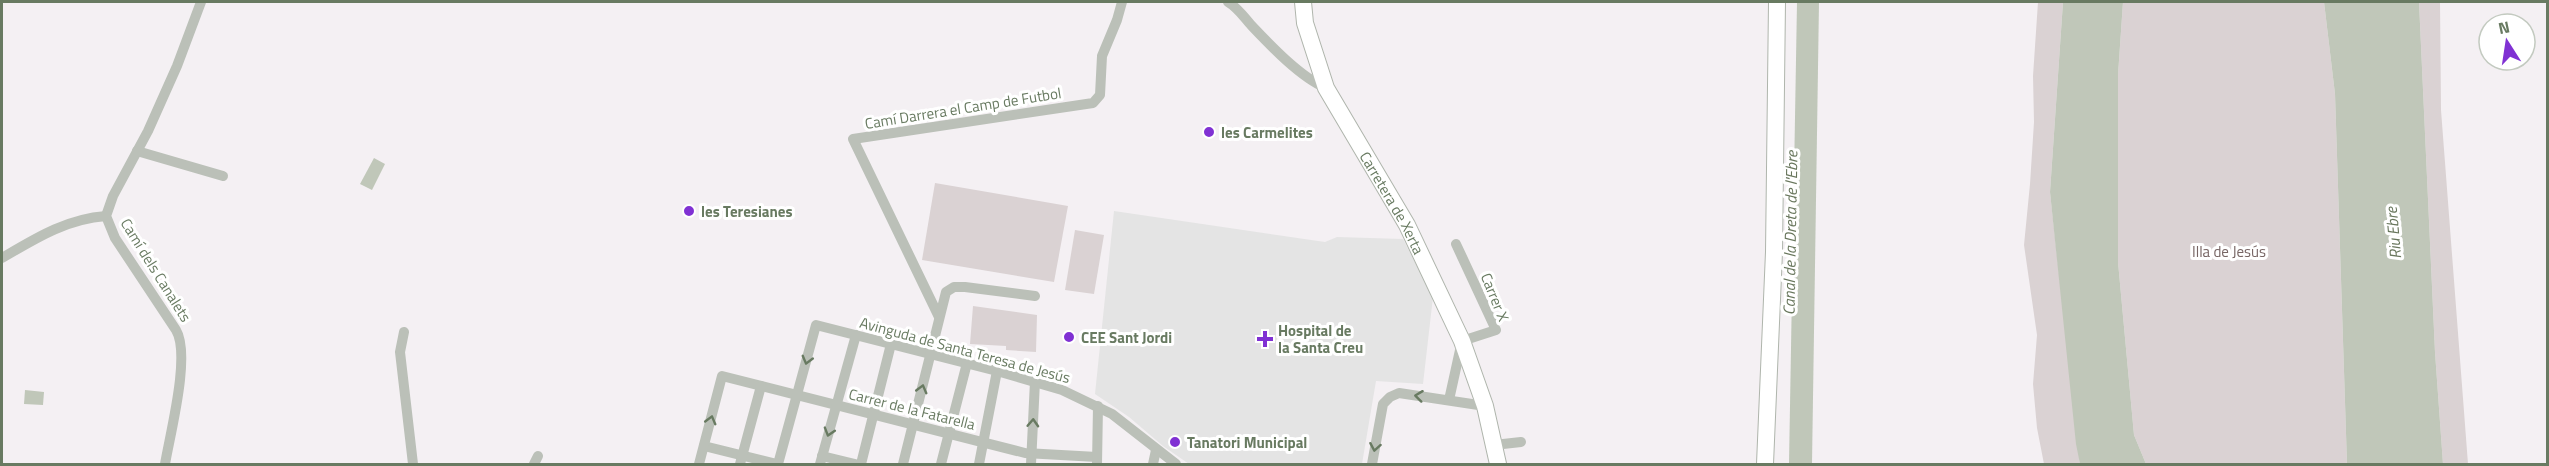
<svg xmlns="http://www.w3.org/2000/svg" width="2549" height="466" viewBox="0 0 2549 466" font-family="'Titillium Web',sans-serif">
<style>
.built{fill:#e4e4e4}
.green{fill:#dad2d3}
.water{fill:#c0c7b9}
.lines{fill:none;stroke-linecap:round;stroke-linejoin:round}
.major-casing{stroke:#afb5ac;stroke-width:18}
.minor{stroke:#bbc0b8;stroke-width:10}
.major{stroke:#fff;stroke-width:16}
.oneway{stroke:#687a61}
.poi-dot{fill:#8031d3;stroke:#fff;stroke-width:2}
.labels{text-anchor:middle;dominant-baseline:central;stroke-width:6;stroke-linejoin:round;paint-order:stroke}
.street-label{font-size:15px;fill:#687a61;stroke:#fff}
.poi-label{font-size:15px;font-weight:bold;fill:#687a61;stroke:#fff;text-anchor:start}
.park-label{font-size:15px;fill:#776564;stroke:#fff}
.water-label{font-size:16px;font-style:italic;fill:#68765c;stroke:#fff}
</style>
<rect width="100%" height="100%" fill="#f4f0f3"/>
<path class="built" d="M1114,211L1325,242L1337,237L1403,239L1433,297L1423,384L1376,381L1362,464H1189L1163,446L1129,417L1095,394Z"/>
<g class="green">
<path d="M2038,2H2063L2050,192L2080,464H2044L2037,428L2033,384L2037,335L2024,245L2030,184L2034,122L2033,76Z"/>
<path d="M2123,2H2324L2335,94L2347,464H2146L2134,435L2118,262V75Z"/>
<path d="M2419,2H2440L2441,110L2468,464H2443L2435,352Z"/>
<path d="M935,183L1068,206L1054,282L922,260Z"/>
<path d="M1075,230L1104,235L1094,294L1065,290Z"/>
<path d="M973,306L1037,315L1036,352L1006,350V346L970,344Z"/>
</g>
<g class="water">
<path d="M1797,2H1819L1812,464H1789Z"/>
<path d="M2063,2H2123L2118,75V262L2134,435L2146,464H2080L2076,444L2050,192Z"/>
<path d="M2324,2H2419L2435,352L2443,464H2347L2335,94Z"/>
<path d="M374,158L385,164L372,190L360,184Z"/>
<path d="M25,390L44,392L43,405L24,404Z"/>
</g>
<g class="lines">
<defs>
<g id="major">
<path id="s1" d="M1303,2L1305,23L1326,88L1407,225L1462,341L1485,406L1498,464"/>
<path d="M1765,464L1774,252L1777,2"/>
</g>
</defs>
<use href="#major" class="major-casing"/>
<g class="minor">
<path d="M1228,2C1238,8 1243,16 1251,25C1270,45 1300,77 1326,88"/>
<path d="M137,151L223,176"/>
<path d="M2,258C36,238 66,219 106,216"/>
<path d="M939,317L853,139L1093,103L1100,95L1102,56L1117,20L1122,2"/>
<path d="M404,332L400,352L413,464"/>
<path d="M1449,400L1462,341L1496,330L1456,244"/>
<path d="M1494,445L1521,442"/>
<path d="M704,446L777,464"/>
<path d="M822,456L855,464"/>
<path d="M165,464C170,434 191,355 176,330L115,238L106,216L113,196L148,131L177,66L201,2"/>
<path d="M534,464L538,456"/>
<path d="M699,464L722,376L1025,453L1097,457"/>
<path d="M740,464L761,386"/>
<path d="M778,464L816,325L997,371L1062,390L1112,414L1176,464"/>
<path d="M820,464L856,335"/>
<path d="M861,464L891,344"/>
<path d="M903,464L946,292L954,287H965L1035,296"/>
<path d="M941,464L967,363"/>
<path d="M979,464L997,371"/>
<path d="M1031,464L1035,381"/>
<path d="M1097,464L1098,406"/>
<path d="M1153,464L1156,450"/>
<path d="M1372,464L1383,404L1390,397L1399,393L1485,406"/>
</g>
<use href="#major" class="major"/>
</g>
<defs><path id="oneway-chevron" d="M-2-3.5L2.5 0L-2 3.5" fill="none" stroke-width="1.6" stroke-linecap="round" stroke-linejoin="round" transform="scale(1.5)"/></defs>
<g class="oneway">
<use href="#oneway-chevron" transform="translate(807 360) rotate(105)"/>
<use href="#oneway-chevron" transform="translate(922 389) rotate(-75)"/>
<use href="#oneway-chevron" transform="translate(1419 396) rotate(-173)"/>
<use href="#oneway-chevron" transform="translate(711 420) rotate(-75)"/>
<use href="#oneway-chevron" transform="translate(1033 423) rotate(-87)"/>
<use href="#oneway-chevron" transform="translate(829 432) rotate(107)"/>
<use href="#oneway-chevron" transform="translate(1375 447) rotate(100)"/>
</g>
<g class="poi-dot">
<circle cx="1209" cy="132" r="6"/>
<circle cx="689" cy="211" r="6"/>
<circle cx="1069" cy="337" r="6"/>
<path d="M1262 330h6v6h6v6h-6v6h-6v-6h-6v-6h6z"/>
<circle cx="1175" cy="442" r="6"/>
</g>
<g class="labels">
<g class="street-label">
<text transform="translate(963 108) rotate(-9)">Camí Darrera el Camp de Futbol</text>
<text stroke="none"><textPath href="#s1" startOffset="222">Carretera de Xerta</textPath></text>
<text transform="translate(156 270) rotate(58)">Camí dels Canalets</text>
<text transform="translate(1495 297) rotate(68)">Carrer X</text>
<text transform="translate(965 350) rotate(15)">Avinguda de Santa Teresa de Jesús</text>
<text transform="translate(912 409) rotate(14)">Carrer de la Fatarella</text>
</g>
<g class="poi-label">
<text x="1221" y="132">les Carmelites</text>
<text x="701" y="211">les Teresianes</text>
<text x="1278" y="330">Hospital de<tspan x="1278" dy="17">la Santa Creu</tspan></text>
<text x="1081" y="337">CEE Sant Jordi</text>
<text x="1187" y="442">Tanatori Municipal</text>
</g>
<g class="park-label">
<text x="2229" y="251">Illa de Jesús</text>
</g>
<g class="water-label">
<text transform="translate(1790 233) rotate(-89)">Canal de la Dreta de l'Ebre</text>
<text transform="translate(2393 233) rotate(-95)">Riu Ebre</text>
</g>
</g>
<rect width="2549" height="466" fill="none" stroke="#687a61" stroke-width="6"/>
<g transform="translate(2507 42) rotate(348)"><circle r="28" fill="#ffffff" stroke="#c3cac0" stroke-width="1.5"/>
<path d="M0-4.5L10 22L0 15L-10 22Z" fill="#8031d3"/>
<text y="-9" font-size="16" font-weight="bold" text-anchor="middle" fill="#687a61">N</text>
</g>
</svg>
